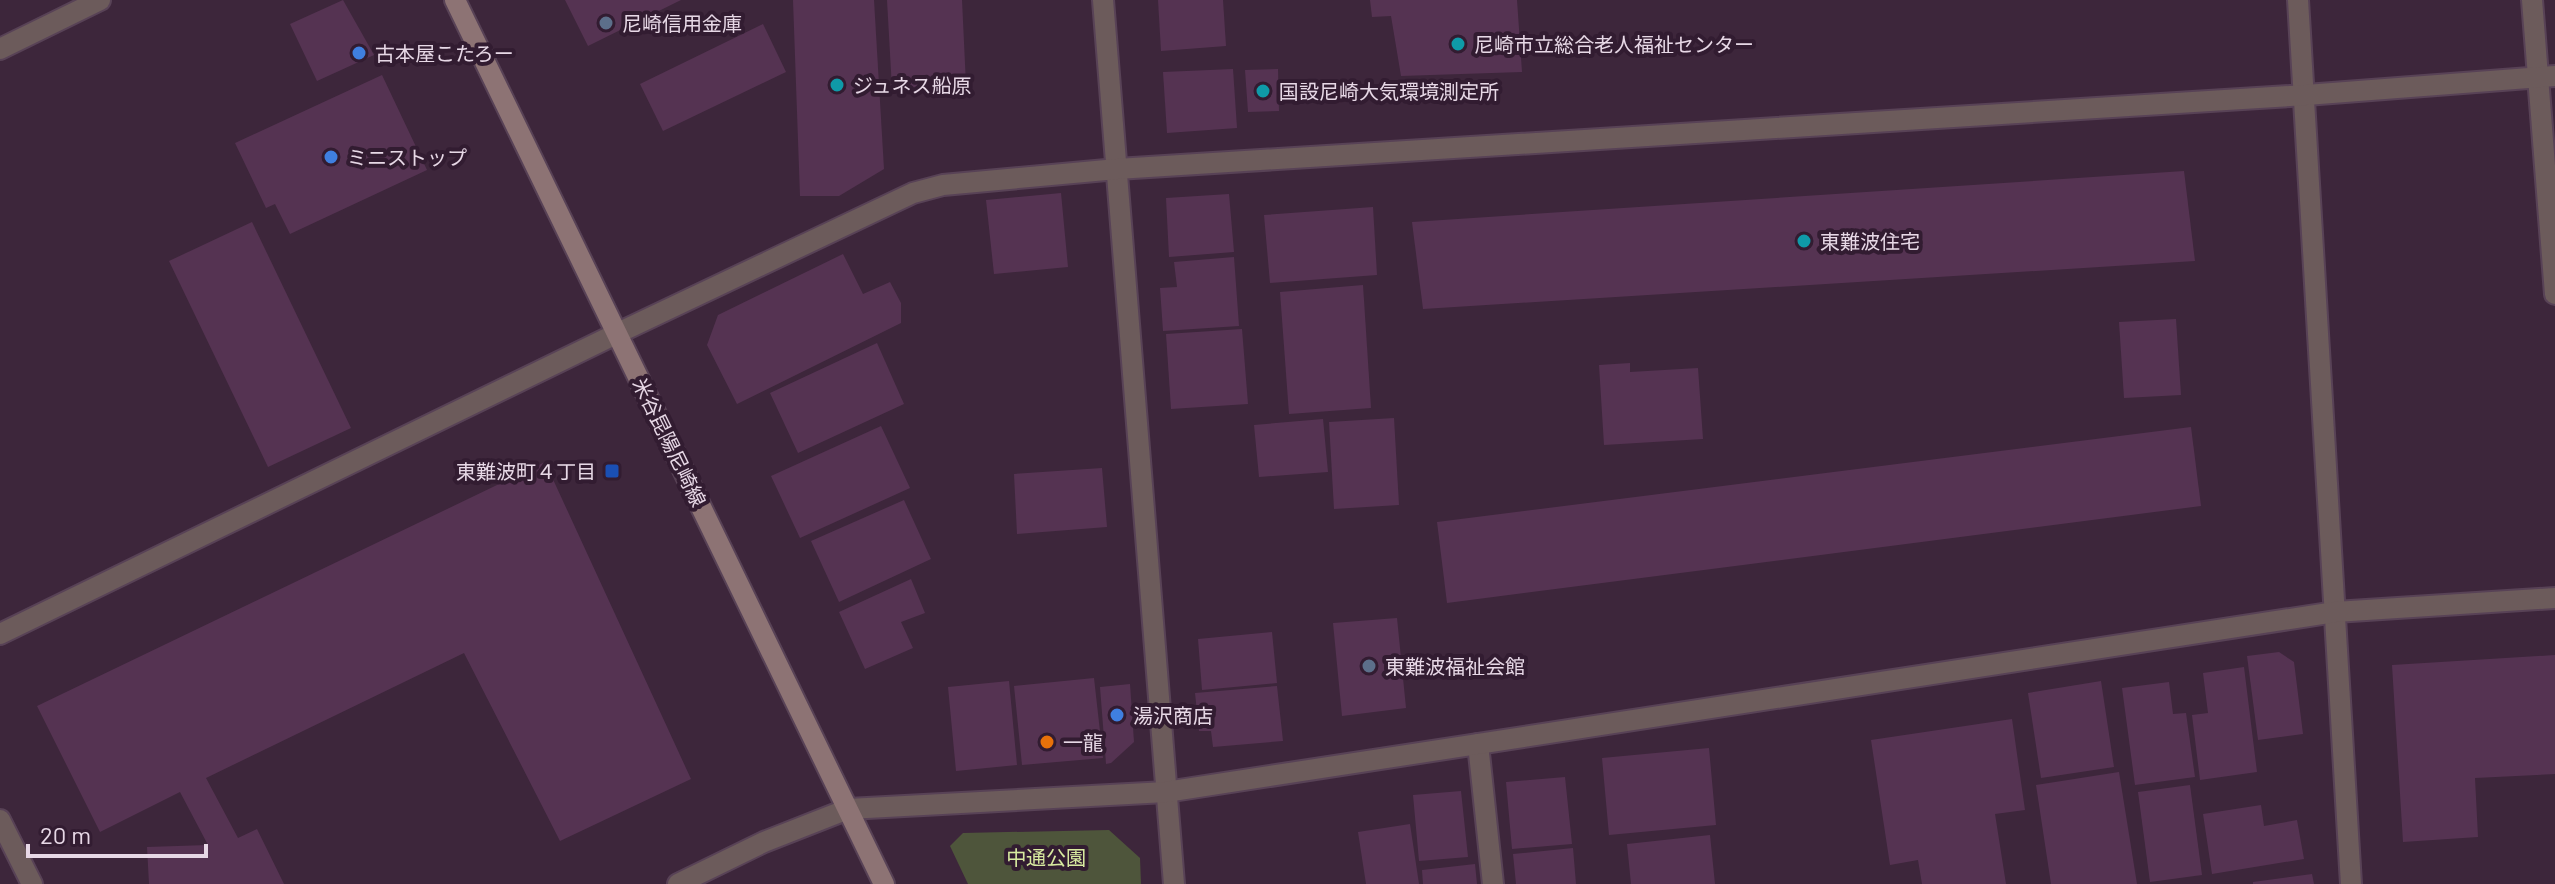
<svg xmlns="http://www.w3.org/2000/svg" width="2555" height="884" viewBox="0 0 2555 884" font-family="Barlow,'Noto Sans JP',sans-serif">
<style>
.green{fill:#4e553b}
.building{fill:#553352}
.lines{fill:none;stroke-linecap:round;stroke-linejoin:round}
.minor-casing{stroke:#584256;stroke-width:24}
.secondary-casing{stroke:#584256;stroke-width:24}
.minor{stroke:#6c5b5b;stroke-width:20}
.secondary{stroke:#8d7374;stroke-width:20}
.service-dot{fill:#5c6f8a;stroke:#321c31;stroke-width:3}
.culture-dot{fill:#0f9aa8;stroke:#321c31;stroke-width:3}
.shop-dot{fill:#3f7fe0;stroke:#321c31;stroke-width:3}
.transit-dot{fill:#1a4fb4;stroke:#321c31;stroke-width:3}
.food-dot{fill:#e8710a;stroke:#321c31;stroke-width:3}
.labels{text-anchor:middle;dominant-baseline:central;stroke-width:8;stroke-linejoin:round;paint-order:stroke}
.poi-label{font-size:20px;fill:#e7d8e6;stroke:#321c31;text-anchor:start}
.street-label{font-size:20px;fill:#e7d8e6;stroke:#321c31}
.park-label{font-size:20px;fill:#d8eba0;stroke:#321c31}
</style>
<rect width="100%" height="100%" fill="#3d263b"/>
<path class="green" d="M1109,830L1140,858L1141,884H968L950,846L963,833Z"/>
<g class="building">
<path d="M343,0L374,55L317,81L290,24Z"/>
<path d="M565,0H681L588,46Z"/>
<path d="M793,0H874L884,169L839,196H800Z"/>
<path d="M887,0H962L966,85L892,89Z"/>
<path d="M1158,0H1223L1226,46L1161,51Z"/>
<path d="M1370,0H1517L1522,72L1401,76L1391,16L1372,17Z"/>
<path d="M763,24L786,72L663,131L640,84Z"/>
<path d="M1233,69L1237,128L1167,133L1163,72Z"/>
<path d="M1278,69L1279,111L1248,112L1245,70Z"/>
<path d="M382,75L427,170L290,234L275,204L266,208L235,143Z"/>
<path d="M2184,171L2195,261L1423,309L1412,222Z"/>
<path d="M1061,193L1068,267L994,274L986,200Z"/>
<path d="M1229,194L1234,252L1169,257L1166,198Z"/>
<path d="M1373,207L1377,275L1270,283L1264,215Z"/>
<path d="M252,222L351,428L268,467L169,261Z"/>
<path d="M843,254L863,294L890,282L901,303V323L737,404L707,345L718,315Z"/>
<path d="M1234,257L1239,326L1163,331L1160,288L1177,287L1174,262Z"/>
<path d="M1363,285L1371,408L1289,414L1280,292Z"/>
<path d="M2176,319L2181,395L2124,398L2119,322Z"/>
<path d="M1242,329L1248,404L1171,409L1166,334Z"/>
<path d="M877,343L904,404L798,453L770,393Z"/>
<path d="M1630,363V372L1698,368L1703,439L1604,445L1599,365Z"/>
<path d="M1394,418L1399,505L1334,509L1329,422Z"/>
<path d="M1323,419L1328,472L1259,477L1254,425Z"/>
<path d="M881,426L910,488L800,538L771,476Z"/>
<path d="M2191,427L2201,506L1447,603L1437,522Z"/>
<path d="M545,462L691,779L560,841L464,653L206,778L238,838L257,829L284,884H149L147,847L208,845L180,792L100,832L37,706Z"/>
<path d="M1102,468L1107,527L1017,534L1014,474Z"/>
<path d="M904,500L931,559L839,602L811,541Z"/>
<path d="M911,579L925,613L901,622L913,648L865,669L839,612Z"/>
<path d="M1397,618L1406,708L1342,716L1333,623Z"/>
<path d="M1272,632L1277,683L1202,690L1198,639Z"/>
<path d="M2279,652L2294,662L2303,734L2258,740L2247,656Z"/>
<path d="M2555,655V774L2475,778L2478,837L2403,842L2392,665Z"/>
<path d="M2244,667L2257,772L2200,780L2192,715L2208,713L2203,673Z"/>
<path d="M1094,678L1103,758L1022,765L1014,686Z"/>
<path d="M1009,681L1017,765L956,771L948,687Z"/>
<path d="M2101,681L2114,767L2041,778L2028,693Z"/>
<path d="M2169,682L2173,714L2186,713L2195,777L2135,785L2122,688Z"/>
<path d="M1130,684L1134,742L1111,763L1106,764L1100,687Z"/>
<path d="M1277,686L1283,741L1213,747L1211,731H1199L1195,693Z"/>
<path d="M2012,719L2025,810L1995,814L2006,884H1922L1918,860L1890,865L1871,740Z"/>
<path d="M1709,748L1716,825L1609,835L1602,758Z"/>
<path d="M2119,772L2137,884H2051L2036,785Z"/>
<path d="M1565,777L1572,844L1512,849L1506,782Z"/>
<path d="M2190,785L2202,875L2150,882L2138,792Z"/>
<path d="M1461,791L1468,857L1419,861L1413,795Z"/>
<path d="M2261,805L2264,826L2297,820L2304,859L2212,874L2203,814Z"/>
<path d="M1410,824L1419,884H1366L1358,832Z"/>
<path d="M1710,835L1715,884H1631L1627,844Z"/>
<path d="M1573,848L1576,884H1516L1513,854Z"/>
<path d="M1475,864L1477,884H1423L1422,870Z"/>
<path d="M2312,874L2314,884H2253V882Z"/>
</g>
<g class="lines">
<defs>
<g id="minor">
<path d="M1103,0L1174,884"/>
<path d="M2298,0L2351,884"/>
<path d="M2532,0L2555,294"/>
<path d="M0,49L100,0"/>
<path d="M0,634L618,333L913,193L943,185L1117,169L2306,95L2555,76"/>
<path d="M1478,744L1493,884"/>
<path d="M0,820L32,884"/>
<path d="M678,884L764,842L848,809L1166,792L2335,612L2555,598"/>
</g>
<path id="secondary" d="M455,0L884,884"/>
</defs>
<use href="#minor" class="minor-casing"/>
<use href="#secondary" class="secondary-casing"/>
<use href="#minor" class="minor"/>
<use href="#secondary" class="secondary"/>
</g>
<g class="service-dot">
<circle cx="606" cy="23" r="8"/>
<circle cx="1369" cy="666" r="8"/>
</g>
<g class="culture-dot">
<circle cx="1458" cy="44" r="8"/>
<circle cx="837" cy="85" r="8"/>
<circle cx="1263" cy="91" r="8"/>
<circle cx="1804" cy="241" r="8"/>
</g>
<g class="shop-dot">
<circle cx="359" cy="53" r="8"/>
<circle cx="331" cy="157" r="8"/>
<circle cx="1117" cy="715" r="8"/>
</g>
<rect class="transit-dot" x="604" y="463" width="16" height="16" rx="4"/>
<circle class="food-dot" cx="1047" cy="742" r="8"/>
<g class="labels">
<g class="poi-label">
<text x="622" y="23">尼崎信用金庫</text>
<text x="1474" y="44">尼崎市立総合老人福祉センター</text>
<text x="375" y="53">古本屋こたろー</text>
<text x="853" y="85">ジュネス船原</text>
<text x="1279" y="91">国設尼崎大気環境測定所</text>
<text x="347" y="157">ミニストップ</text>
<text x="1820" y="241">東難波住宅</text>
<text x="596" y="471" text-anchor="end">東難波町４丁目</text>
<text x="1385" y="666">東難波福祉会館</text>
<text x="1133" y="715">湯沢商店</text>
<text x="1063" y="742">一龍</text>
</g>
<g class="street-label">
<text transform="translate(670 442) rotate(64)">米谷昆陽尼崎線</text>
</g>
<g class="park-label">
<text x="1046" y="857">中通公園</text>
</g>
</g>
<path d="M28 844v12h178v-12" fill="none" stroke="#e7d8e6" stroke-width="4"/>
<text x="40" y="844" font-size="24" fill="#e7d8e6" stroke="#321c31" stroke-width="6" paint-order="stroke">20 m</text>
</svg>
